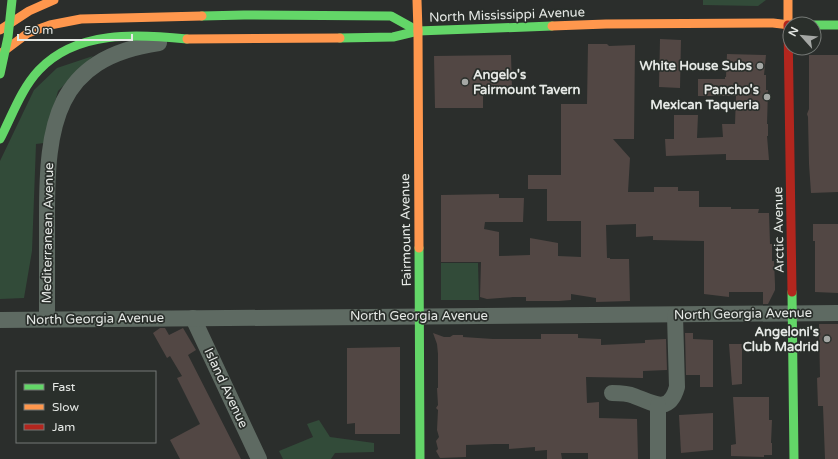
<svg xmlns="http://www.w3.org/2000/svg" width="838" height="459" viewBox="0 0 838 459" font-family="'Varela Round',sans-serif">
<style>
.green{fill:#324b39}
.building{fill:#524744}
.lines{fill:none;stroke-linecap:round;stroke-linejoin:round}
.street{stroke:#5e6a62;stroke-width:16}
.fast{stroke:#63d668;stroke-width:9}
.slow{stroke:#ff974d;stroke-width:9}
.jam{stroke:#b3261e;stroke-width:9}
.fast-bridge{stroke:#63d668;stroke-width:9}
.poi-dot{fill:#a5a8a5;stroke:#2a2f2b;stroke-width:1.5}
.labels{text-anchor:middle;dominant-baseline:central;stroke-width:3.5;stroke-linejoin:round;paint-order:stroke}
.street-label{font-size:13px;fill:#e6e9e6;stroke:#2a2f2b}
.poi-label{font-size:13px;font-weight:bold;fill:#e6e9e6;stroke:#2a2f2b;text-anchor:end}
</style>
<rect width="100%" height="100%" fill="#2b2e2c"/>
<g class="green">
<path d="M703,0H766L758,6L703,5Z"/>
<path d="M93,56L58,91L44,143L36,144L32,251L24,298L0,299V161L34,90L57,68Z"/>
<path d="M441,263H478L479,300H441Z"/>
<path d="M319,420L330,437L374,443V452L335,453L331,459H283L279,451L313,437L307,424Z"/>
</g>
<g class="building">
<path d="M660,39L681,40L680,88L659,87Z"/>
<path d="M588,44H607L609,46L635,45L634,139H613L630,158L628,192H654V187H678V191H699V207H731V209H759L758,213H769L770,244H772V261H774L775,284V290L768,304H763V292H729V297L704,294V241L653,240V236L636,237V224L606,225L607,258H610V259H629L630,301L596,302V298L571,294V300L559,301H526V297H513L487,299L480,297L481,262H441V195L499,194V198H524L523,222H485L484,229L499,232V256L530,255V238L558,243V256L581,257V221H547V189H528V175H561V104H587Z"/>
<path d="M727,54L766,55L764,75H766V90H768L767,124H768V136H767L769,160H726V154L666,156L665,139H674V115H698L697,138L723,137L722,124H735L736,96H698V79H725V77H726Z"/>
<path d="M511,55L512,89L483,90V108H435L434,56Z"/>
<path d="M809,55H838V192L811,193L809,164L808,117L807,114L809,109Z"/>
<path d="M813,224H838V293L815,292V241H813Z"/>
<path d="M819,324H838V459H825L823,406H818L817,378L820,377Z"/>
<path d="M160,328H165L169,335L183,328L196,350L188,355L241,459H180L170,440L200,424L177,378L182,376L170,356L167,358L153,333Z"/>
<path d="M433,333L444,337H450L453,335H463V337L493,339H541V334H578V338L601,339V345L645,343V340L666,339L667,370L643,371V378L586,377L587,403L599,402V418L637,419L638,459H588V453H561L562,459H547V450L535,451V447L509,449V444H495L466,445V457L440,458L436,451L438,449L436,441L439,437L437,430L438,410L436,408L438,405L437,388H438V354L437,344Z"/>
<path d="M685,333H693V339L713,340V387H700V375H686Z"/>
<path d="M729,344H742V384L732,385Z"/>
<path d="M400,347V434H355V423L347,424V348Z"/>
<path d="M733,397H769V420H772L771,443H772V455H764V457L731,456V445L736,444Z"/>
<path d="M713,413V450L681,453L679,415Z"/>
</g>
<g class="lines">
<g class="street">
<path d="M193,318L259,459"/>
<path d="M47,319C47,285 47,250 47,216C47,126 54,58 159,43"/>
<path d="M0,320L838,313"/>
<path d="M612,393C619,393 627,393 634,396C653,403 669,415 677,387L675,315"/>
<path d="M658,459V405"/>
</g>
<g class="fast">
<path d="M202,16L244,15L391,16L418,31"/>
<path d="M814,25H838"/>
<path d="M340,38L393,37L418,31L552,26"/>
<path d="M0,139C12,116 21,89 39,70C77,30 137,34 187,39"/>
<path d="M419,248L420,459"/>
<path d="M792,292L794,459"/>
</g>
<g class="slow">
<path d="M417,0L418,31"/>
<path d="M788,0V25"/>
<path d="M552,26L606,24L773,23L790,25"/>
<path d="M0,30L29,11L54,0"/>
<path d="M418,31L419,248"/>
<path d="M187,39L340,38"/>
<path d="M0,54L28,33L50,25L81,19L202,16"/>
</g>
<path class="jam" d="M788,25L792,292"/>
<path class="fast-bridge" d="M0,74L8,37L12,0"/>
</g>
<g class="poi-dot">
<circle cx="760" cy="66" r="4"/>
<circle cx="465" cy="82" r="4"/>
<circle cx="767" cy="97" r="4"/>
<circle cx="827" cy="339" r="4"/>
</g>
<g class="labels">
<g class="street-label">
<text transform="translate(507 15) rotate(-2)">North Mississippi Avenue</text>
<text transform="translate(406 230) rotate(-91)">Fairmount Avenue</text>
<text transform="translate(779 230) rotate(-91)">Arctic Avenue</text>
<text transform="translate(48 233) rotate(-89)">Mediterranean Avenue</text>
<text transform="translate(743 314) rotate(-1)">North Georgia Avenue</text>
<text x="419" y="316">North Georgia Avenue</text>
<text transform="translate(95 319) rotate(-1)">North Georgia Avenue</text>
<text transform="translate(226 388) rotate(65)">Island Avenue</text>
</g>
<g class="poi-label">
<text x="752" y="66">White House Subs</text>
<text x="473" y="75" text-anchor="start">Angelo's<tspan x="473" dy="15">Fairmount Tavern</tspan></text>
<text x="759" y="90">Pancho's<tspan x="759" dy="15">Mexican Taqueria</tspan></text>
<text x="819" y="332">Angeloni's<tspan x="819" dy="15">Club Madrid</tspan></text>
</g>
</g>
<rect x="16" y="371" width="140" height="72" fill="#2a2f2b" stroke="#757976"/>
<rect x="24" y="384" width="20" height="6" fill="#63d668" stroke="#757976"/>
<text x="52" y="391" font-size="12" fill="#e6e9e6">Fast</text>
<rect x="24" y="404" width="20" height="6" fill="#ff974d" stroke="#757976"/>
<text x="52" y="411" font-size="12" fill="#e6e9e6">Slow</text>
<rect x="24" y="424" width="20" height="6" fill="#b3261e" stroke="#757976"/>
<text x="52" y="431" font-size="12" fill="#e6e9e6">Jam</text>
<g transform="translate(802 36) rotate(297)"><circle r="19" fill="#2a2f2b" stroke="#757976"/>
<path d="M0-3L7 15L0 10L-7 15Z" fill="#a5a8a5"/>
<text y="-6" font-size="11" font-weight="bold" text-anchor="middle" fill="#e6e9e6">N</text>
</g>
<path d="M18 34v6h114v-6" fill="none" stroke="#e6e9e6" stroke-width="2"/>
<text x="24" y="34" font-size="12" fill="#e6e9e6" stroke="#2a2f2b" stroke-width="3" paint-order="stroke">50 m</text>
</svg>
